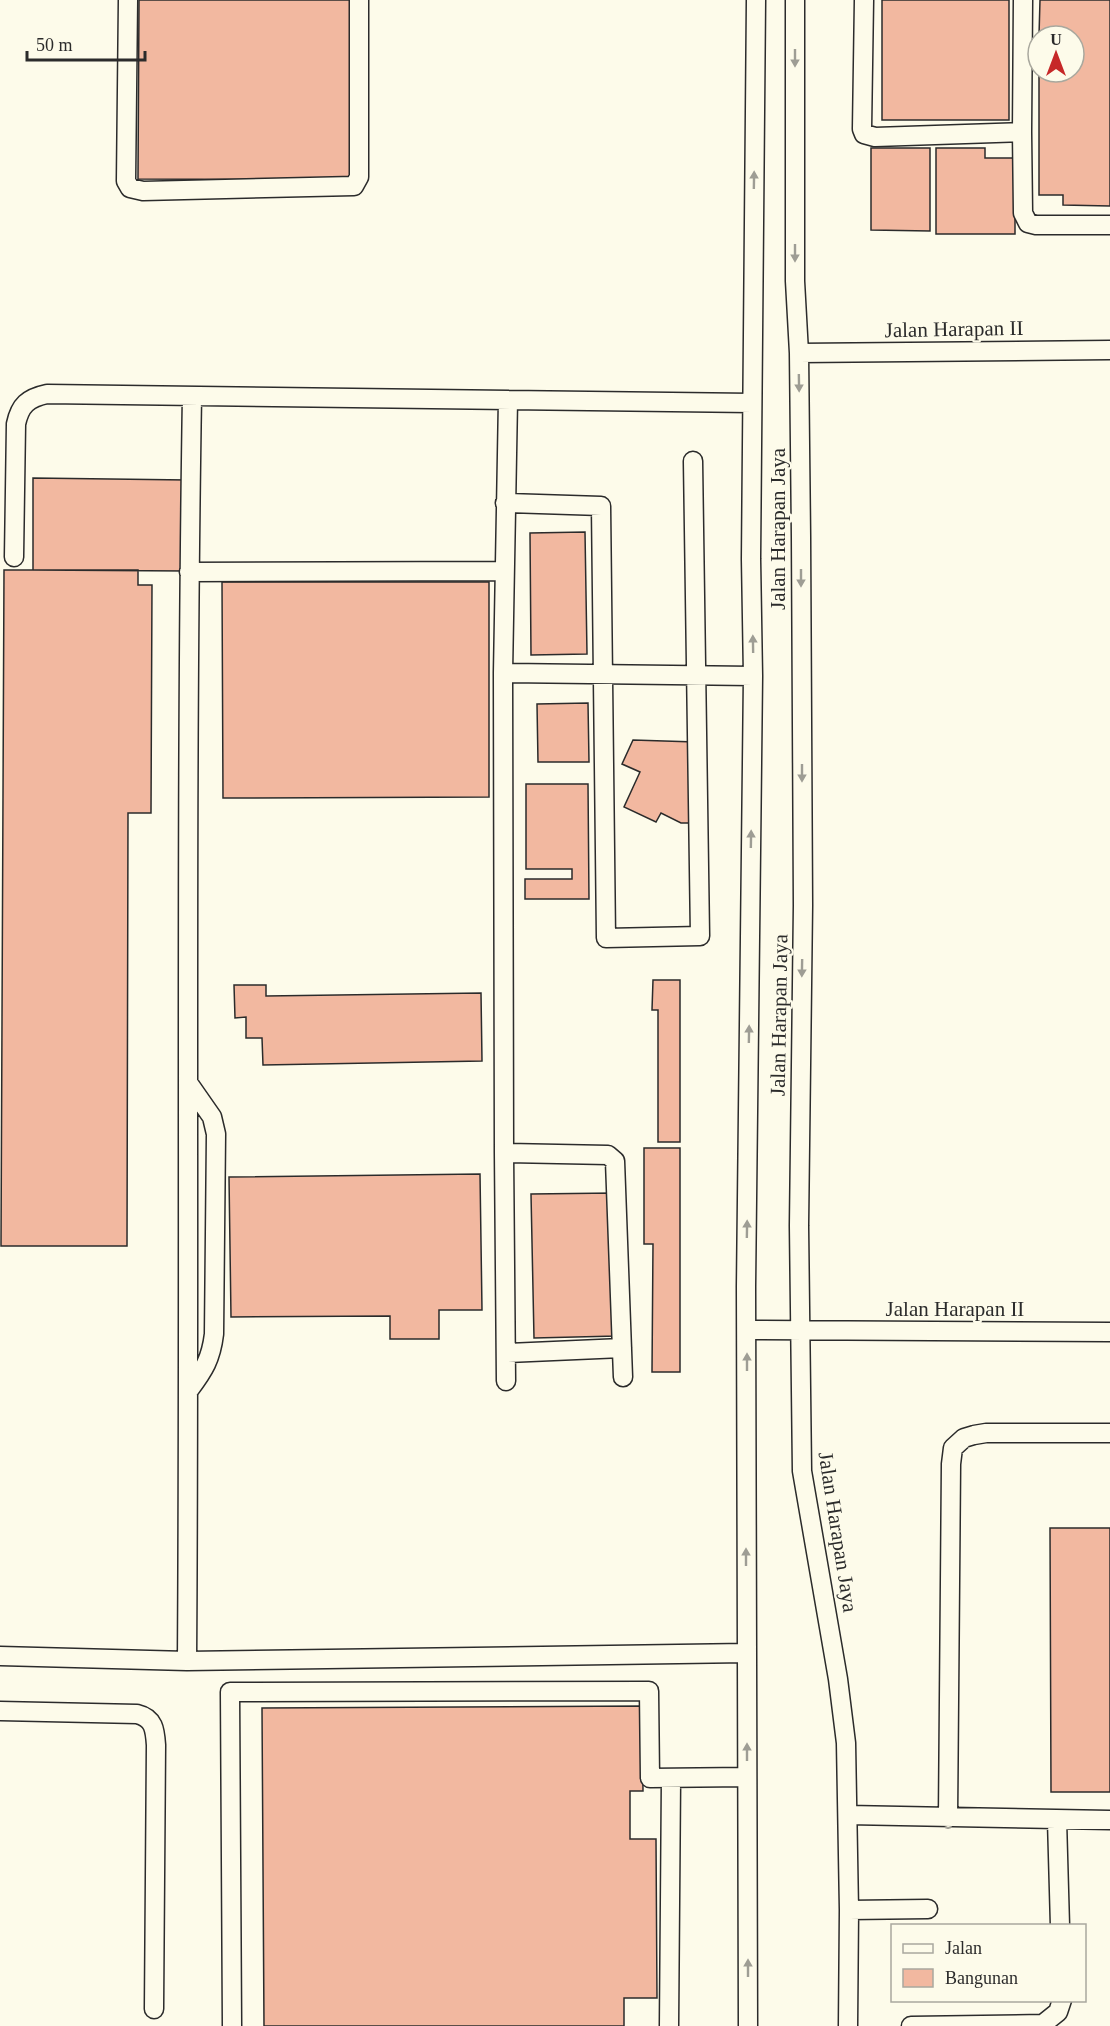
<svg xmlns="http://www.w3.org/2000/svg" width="1110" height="2026" font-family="Georgia,serif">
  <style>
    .building { fill: #f2b8a0; stroke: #2b2b2b; stroke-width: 1.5 }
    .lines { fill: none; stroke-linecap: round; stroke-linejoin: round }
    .minor-casing { stroke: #2b2b2b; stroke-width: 21 }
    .minor { stroke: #fdfbea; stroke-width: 18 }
    .oneway { fill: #9e9d94 }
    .labels { text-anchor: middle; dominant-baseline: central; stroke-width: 4.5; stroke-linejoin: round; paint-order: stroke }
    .street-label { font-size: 21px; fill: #2b2b2b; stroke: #fdfbea }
  </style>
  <rect width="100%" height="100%" fill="#fdfbea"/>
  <path class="building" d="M 139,0 L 356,0 L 356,180 L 138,179 Z
    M 882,0 L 1009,0 L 1009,120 L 882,120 Z
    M 1040,0 L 1110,0 L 1110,206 L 1063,205 L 1063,195 L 1039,195 L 1039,72 L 1074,72 L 1074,36 L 1039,36 Z
    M 871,148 L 930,148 L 930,231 L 871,230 Z
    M 936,148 L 985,148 L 985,158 L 1015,158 L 1015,234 L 936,234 Z
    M 33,478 L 187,480 L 186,571 L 33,570 Z
    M 585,532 L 587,654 L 531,655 L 530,533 Z
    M 4,570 L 138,570 L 138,585 L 152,585 L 151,813 L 128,813 L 127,1246 L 1,1246 Z
    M 222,582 L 489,582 L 489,797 L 223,798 Z
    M 588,703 L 589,762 L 538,762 L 537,704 Z
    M 633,740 L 695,742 L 693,823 L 681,823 L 661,813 L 656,822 L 624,807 L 640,772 L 622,764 Z
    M 526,784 L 588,784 L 589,899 L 525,899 L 525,879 L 572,879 L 572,869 L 526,869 Z
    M 653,980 L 680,980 L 680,1142 L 658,1142 L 658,1010 L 652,1010 Z
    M 234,985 L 266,985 L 266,996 L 481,993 L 482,1061 L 263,1065 L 262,1038 L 246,1038 L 246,1017 L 235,1018 Z
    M 644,1148 L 680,1148 L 680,1372 L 652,1372 L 653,1244 L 644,1244 Z
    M 480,1174 L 482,1310 L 439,1310 L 439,1339 L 390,1339 L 390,1316 L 231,1317 L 229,1177 Z
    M 614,1193 L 617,1336 L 534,1338 L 531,1194 Z
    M 1050,1528 L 1110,1528 L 1110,1792 L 1051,1792 Z
    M 642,1706 L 643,1791 L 630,1791 L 630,1839 L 656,1839 L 657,1998 L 624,1998 L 624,2026 L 264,2026 L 262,1708 Z"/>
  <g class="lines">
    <defs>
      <path id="minor" d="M 128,0 L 126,181 L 130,188 L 143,191 L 354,186 L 359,177 L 359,0
        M 795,0 L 795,281 L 799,353 L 801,537 L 803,905 L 799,1226 L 802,1471 L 838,1679 L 846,1743 L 849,1910 L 848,2026
        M 864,0 L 862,129 L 864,134 L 875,137 L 1022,132 L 1023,213 L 1028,223 L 1036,225 L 1110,225
        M 1022,132 L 1023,0
        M 799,353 L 1110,350
        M 505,503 L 601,506 L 606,938 L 700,936 L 693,461
        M 14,557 L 16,424 C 20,405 28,398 47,394 L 752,403
        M 189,572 L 504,571
        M 503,673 L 753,676
        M 504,1153 L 503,673 L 508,400
        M 747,1330 L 1110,1332
        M 506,1353 L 622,1348
        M 506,1381 L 504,1153 L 608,1155 L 615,1161 L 623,1377
        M 189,1390 C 204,1370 211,1359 214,1334 L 216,1134 L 212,1117 L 189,1084
        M 0,1656 L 187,1661 L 746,1653
        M 187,1661 C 190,1239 185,817 192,396
        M 0,1711 L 137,1714 C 154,1718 155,1730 156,1745 L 154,2009
        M 848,1815 L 1110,1820
        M 948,1818 L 951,1464 L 953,1448 L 964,1438 L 974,1435 L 986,1433 L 1110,1433
        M 1057,1820 L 1060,1926
        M 849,1910 L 928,1909
        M 232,2026 L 230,1692 L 649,1691 L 650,1778 L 747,1777
        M 669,2026 L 671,1779
        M 748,2026 L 746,1287 L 753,676 L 751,559 L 756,0
        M 911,2026 L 1043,2024 L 1058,2012 L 1062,2000"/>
    </defs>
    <use href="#minor" class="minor-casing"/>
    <use href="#minor" class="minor"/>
  </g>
  <defs><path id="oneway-solid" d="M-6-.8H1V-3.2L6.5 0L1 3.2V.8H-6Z" transform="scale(1.5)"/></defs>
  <g class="oneway">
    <use href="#oneway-solid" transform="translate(795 58) rotate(90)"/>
    <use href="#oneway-solid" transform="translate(754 180) rotate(-89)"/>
    <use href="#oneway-solid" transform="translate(795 253) rotate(90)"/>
    <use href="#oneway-solid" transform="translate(799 383) rotate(89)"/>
    <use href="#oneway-solid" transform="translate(801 578) rotate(90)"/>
    <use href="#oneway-solid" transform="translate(753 644) rotate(-91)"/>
    <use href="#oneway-solid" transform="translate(802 773) rotate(90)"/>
    <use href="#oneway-solid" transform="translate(751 839) rotate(-89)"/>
    <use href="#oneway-solid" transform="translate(802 968) rotate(91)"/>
    <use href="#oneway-solid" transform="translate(749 1034) rotate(-89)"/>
    <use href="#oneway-solid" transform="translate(747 1229) rotate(-89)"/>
    <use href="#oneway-solid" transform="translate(747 1362) rotate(-90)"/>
    <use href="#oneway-solid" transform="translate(746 1557) rotate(-90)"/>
    <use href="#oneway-solid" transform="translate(747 1752) rotate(-90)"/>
    <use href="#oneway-solid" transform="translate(748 1968) rotate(-90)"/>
  </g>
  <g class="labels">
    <g class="street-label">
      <text transform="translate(954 329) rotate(-1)">Jalan Harapan II</text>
      <text transform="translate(778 529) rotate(-90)">Jalan Harapan Jaya</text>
      <text transform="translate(779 1015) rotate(-89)">Jalan Harapan Jaya</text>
      <text x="955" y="1309">Jalan Harapan II</text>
      <text transform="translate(838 1532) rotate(81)">Jalan Harapan Jaya</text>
    </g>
  </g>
  <rect x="891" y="1924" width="195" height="78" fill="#fdfbea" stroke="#a9a89e" stroke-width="1.5"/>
  <rect x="903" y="1944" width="30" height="9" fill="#fdfbea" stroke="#a9a89e" stroke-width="1.5"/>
  <text x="945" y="1954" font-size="18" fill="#2b2b2b">Jalan</text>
  <rect x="903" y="1969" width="30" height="18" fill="#f2b8a0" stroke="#a9a89e" stroke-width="1.5"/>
  <text x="945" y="1984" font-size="18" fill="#2b2b2b">Bangunan</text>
  <g transform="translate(1056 54)"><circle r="28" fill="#fdfbea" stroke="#a9a89e" stroke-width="1.5"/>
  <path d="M0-4.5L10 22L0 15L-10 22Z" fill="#c62828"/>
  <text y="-9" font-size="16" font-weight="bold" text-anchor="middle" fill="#2b2b2b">U</text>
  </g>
  <path d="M27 51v9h118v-9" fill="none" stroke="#2b2b2b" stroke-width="3"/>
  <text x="36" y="51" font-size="18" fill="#2b2b2b" stroke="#fdfbea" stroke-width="4.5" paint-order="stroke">50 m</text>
</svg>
